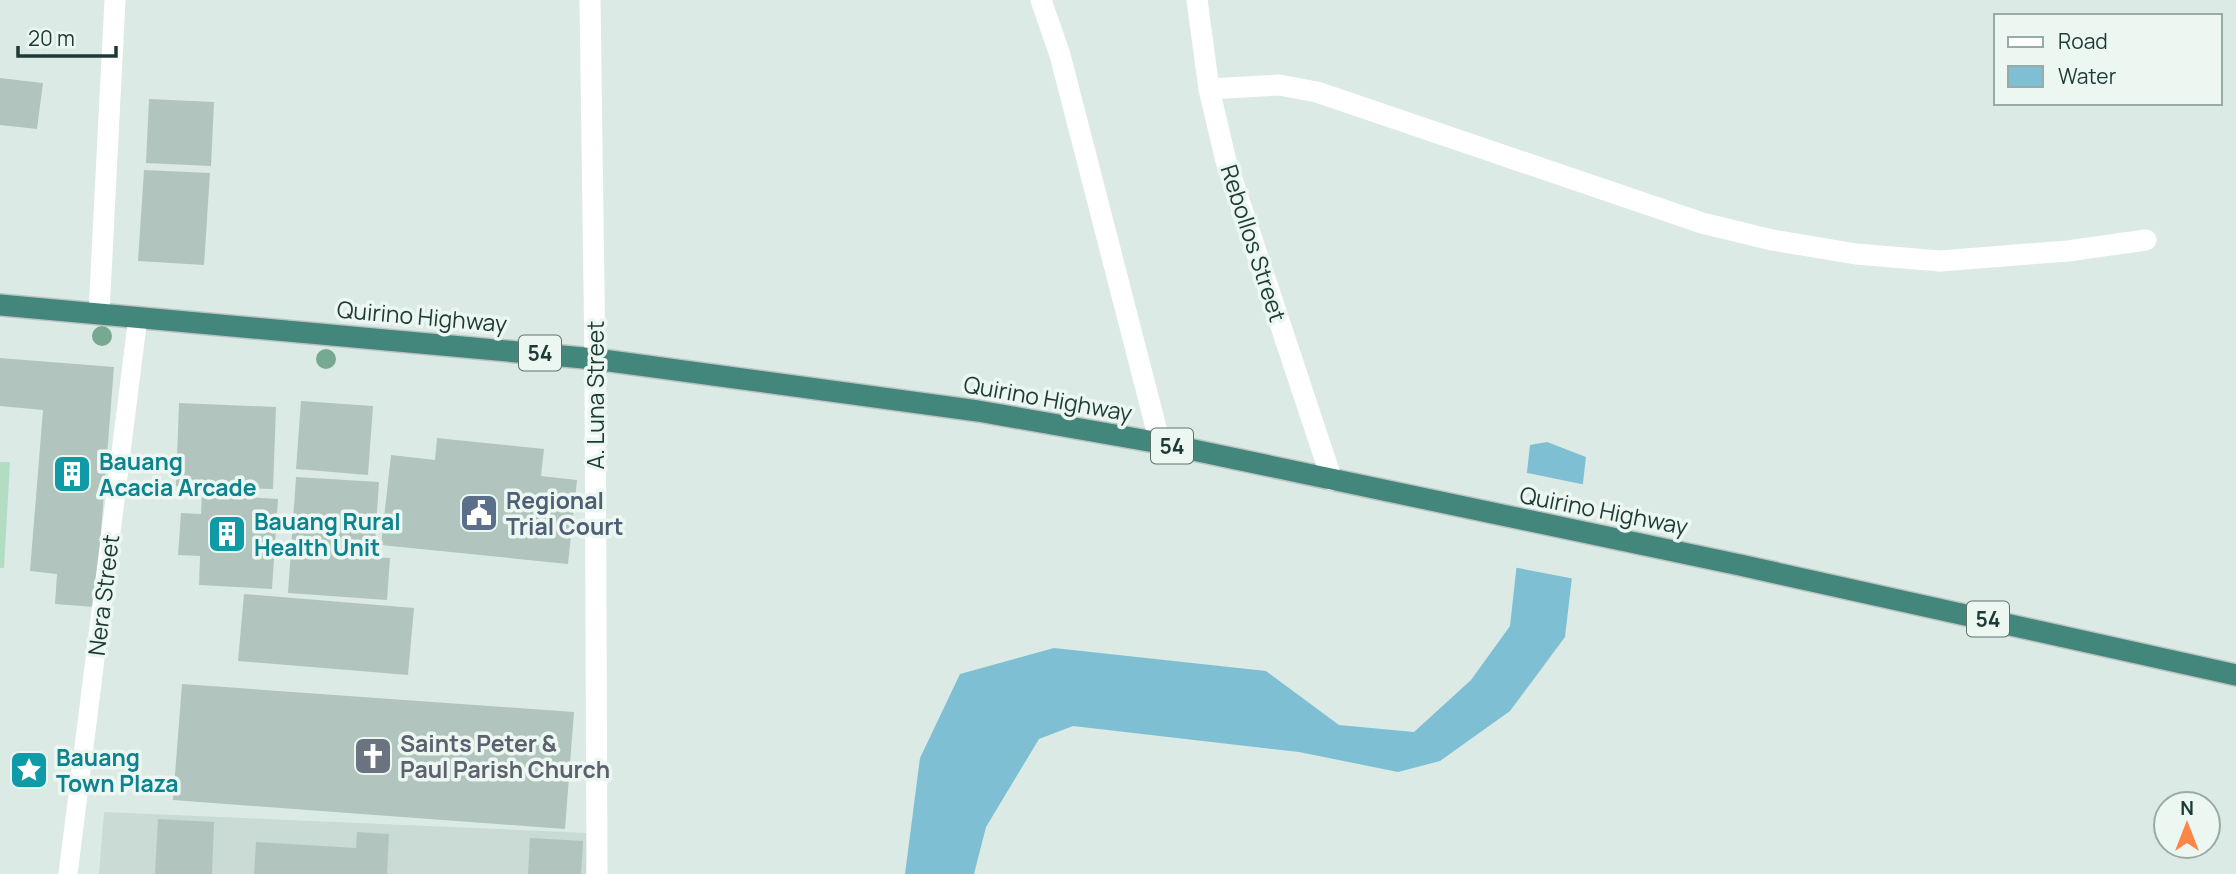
<svg xmlns="http://www.w3.org/2000/svg" width="2236" height="874" font-family="Manrope,sans-serif">
  <style>
    .built { fill: #cadad4 }
    .green { fill: #b3ddc2 }
    .water { fill: #7ebfd4 }
    .pier { fill: #dceae5 }
    .building { fill: #b1c5be }
    .lines { fill: none; stroke-linecap: round; stroke-linejoin: round }
    .trunk-casing { stroke: #bbc4c2; stroke-width: 24 }
    .service { stroke: #fff; stroke-width: 19 }
    .minor { stroke: #fff; stroke-width: 21 }
    .tertiary { stroke: #fff; stroke-width: 21 }
    .trunk { stroke: #42867c; stroke-width: 21 }
    .tree { fill: #77a990 }
    .labels { text-anchor: middle; dominant-baseline: central; stroke-width: 7; stroke-linejoin: round; paint-order: stroke }
    .shield { fill: #ecf7f2; stroke: #5b736e; stroke-width: 2 }
    .shield-label { font-size: 21px; font-weight: bold; fill: #1d3a35 }
    .street-label { font-size: 23px; fill: #1d3a35; stroke: #ecf7f2 }
    .culture-label { font-size: 23px; font-weight: bold; fill: #0d838f; stroke: #ecf7f2; text-anchor: start }
    .service-label { font-size: 23px; font-weight: bold; fill: #4e5e75; stroke: #ecf7f2; text-anchor: start }
    .worship-label { font-size: 23px; font-weight: bold; fill: #5b616d; stroke: #ecf7f2; text-anchor: start }
  </style>
  <rect width="100%" height="100%" fill="#dceae5"/>
  <path class="built" d="M 104,812 L 588,833 L 586,874 L 99,874 Z"/>
  <path class="green" d="M 0,462 L 10,462 L 4,568 L 0,568 Z"/>
  <path class="water" d="M 1547,442 L 1586,457 L 1565,637 L 1510,711 L 1440,761 L 1398,772 L 1299,752 L 1073,726 L 1039,739 L 986,827 L 974,874 L 905,874 L 920,758 L 960,674 L 1054,648 L 1266,671 L 1339,725 L 1414,732 L 1471,680 L 1510,626 L 1530,445 Z"/>
  <path class="pier" d="M 1523,472 L 1586,485 L 1575,579 L 1513,567 Z"/>
  <path class="building" d="M 0,78 L 43,83 L 37,129 L 0,125 Z
    M 149,99 L 214,102 L 211,166 L 146,163 Z
    M 144,170 L 210,173 L 204,265 L 138,261 Z
    M 0,358 L 114,367 L 95,607 L 55,604 L 57,574 L 30,571 L 43,410 L 0,406 Z
    M 301,401 L 373,406 L 368,475 L 296,469 Z
    M 179,403 L 276,407 L 273,489 L 176,486 Z
    M 437,438 L 544,449 L 541,476 L 577,480 L 568,564 L 381,545 L 391,455 L 435,460 Z
    M 296,477 L 379,482 L 374,557 L 390,558 L 387,600 L 288,593 Z
    M 202,494 L 278,499 L 272,589 L 199,585 L 200,556 L 178,555 L 181,513 L 201,514 Z
    M 244,594 L 414,608 L 408,675 L 238,661 Z
    M 182,684 L 574,712 L 565,829 L 173,800 Z
    M 158,819 L 214,822 L 212,874 L 155,874 Z
    M 357,832 L 389,834 L 387,874 L 254,874 L 256,842 L 356,848 Z
    M 530,838 L 583,841 L 581,874 L 528,874 Z"/>
  <g class="lines">
    <defs>
      <path id="trunk" d="M 0,305 L 595,359 L 978,411 L 1160,443 L 1740,565 L 2236,675"/>
    </defs>
    <use href="#trunk" class="trunk-casing"/>
    <path class="service" d="M 68,874 L 138,317"/>
    <path class="minor" d="M 590,0 L 595,359 L 597,874
      M 1041,0 L 1060,55 L 1160,443
      M 1209,89 L 1279,85 L 1317,92 L 1702,223 L 1772,240 L 1856,254 L 1940,261 L 2068,251 L 2146,240
      M 99,313 L 115,0"/>
    <path class="tertiary" d="M 1197,0 L 1209,89 L 1226,161 L 1332,480"/>
    <use href="#trunk" class="trunk"/>
  </g>
  <g class="tree">
    <circle cx="102" cy="336" r="10"/>
    <circle cx="326" cy="359" r="10"/>
  </g>
  <defs>
    <symbol id="building-square" viewBox="-11 -11 22 22"><rect x="-9" y="-9" width="18" height="18" rx="4" fill="#0f9aa8" stroke="#ecf7f2"/><path d="M-4-6H4V6H1V3H-1V6H-4ZM-2.5-4.3h1.7v1.8h-1.7ZM.8-4.3h1.7v1.8H.8ZM-2.5-1h1.7V.8h-1.7ZM.8-1h1.7V.8H.8Z" fill="#fff"/></symbol>
    <symbol id="civic-square" viewBox="-11 -11 22 22"><rect x="-9" y="-9" width="18" height="18" rx="4" fill="#5c6f8a" stroke="#ecf7f2"/><path d="M-.6-6.5H3V-4.5H.6V-3L4-1V1h2V6H-6V1h2V-1L-.6-3ZM-1.2 2.5V6h2.4V2.5Z" fill="#fff"/></symbol>
    <symbol id="church-square" viewBox="-11 -11 22 22"><rect x="-9" y="-9" width="18" height="18" rx="4" fill="#6b7280" stroke="#ecf7f2"/><path d="M-1.2-6h2.4v3.5h3.3v2.4h-3.3V6h-2.4V-.1h-3.3v-2.4h3.3Z" fill="#fff"/></symbol>
    <symbol id="sight-square" viewBox="-11 -11 22 22"><rect x="-9" y="-9" width="18" height="18" rx="4" fill="#0f9aa8" stroke="#ecf7f2"/><path d="M0-6L1.8-2.2L6-1.7L2.9 1.2L3.7 5.4L0 3.3L-3.7 5.4L-2.9 1.2L-6-1.7L-1.8-2.2Z" fill="#fff"/></symbol>
  </defs>
  <g fill-rule="evenodd">
    <use href="#building-square" x="50" y="452" width="44" height="44"/>
    <use href="#civic-square" x="457" y="491" width="44" height="44"/>
    <use href="#building-square" x="205" y="512" width="44" height="44"/>
    <use href="#church-square" x="351" y="734" width="44" height="44"/>
    <use href="#sight-square" x="7" y="748" width="44" height="44"/>
  </g>
  <g class="labels">
    <g class="shield">
      <rect x="519" y="335.5" width="42" height="35" rx="5"/>
      <rect x="1151" y="428.5" width="42" height="35" rx="5"/>
      <rect x="1967" y="601.5" width="42" height="35" rx="5"/>
    </g>
    <g class="shield-label">
      <text x="540" y="353">54</text>
      <text x="1172" y="446">54</text>
      <text x="1988" y="619">54</text>
    </g>
    <g class="street-label">
      <text transform="translate(1254 243) rotate(72)">Rebollos Street</text>
      <text transform="translate(422 316) rotate(5)">Quirino Highway</text>
      <text transform="translate(595 395) rotate(-90)">A. Luna Street</text>
      <text transform="translate(1048 398) rotate(10)">Quirino Highway</text>
      <text transform="translate(1604 510) rotate(11)">Quirino Highway</text>
      <text transform="translate(103 595) rotate(-83)">Nera Street</text>
    </g>
    <g class="culture-label">
      <text x="99" y="461">Bauang<tspan x="99" dy="26">Acacia Arcade</tspan></text>
      <text x="254" y="521">Bauang Rural<tspan x="254" dy="26">Health Unit</tspan></text>
      <text x="56" y="757">Bauang<tspan x="56" dy="26">Town Plaza</tspan></text>
    </g>
    <g class="service-label">
      <text x="506" y="500">Regional<tspan x="506" dy="26">Trial Court</tspan></text>
    </g>
    <g class="worship-label">
      <text x="400" y="743">Saints Peter &amp;<tspan x="400" dy="26">Paul Parish Church</tspan></text>
    </g>
  </g>
  <rect x="1994" y="14" width="228" height="91" fill="#ecf7f2" stroke="#99aba6" stroke-width="2"/>
  <rect x="2008" y="37" width="35" height="10" fill="#ffffff" stroke="#99aba6" stroke-width="2"/>
  <text x="2058" y="49" font-size="21" fill="#1d3a35">Road</text>
  <rect x="2008" y="66" width="35" height="21" fill="#7ebfd4" stroke="#99aba6" stroke-width="2"/>
  <text x="2058" y="84" font-size="21" fill="#1d3a35">Water</text>
  <g transform="translate(2187 825)"><circle r="33" fill="#ecf7f2" stroke="#99aba6" stroke-width="2"/>
  <path d="M0-5L12 26L0 18L-12 26Z" fill="#fd8547"/>
  <text y="-10" font-size="19" font-weight="bold" text-anchor="middle" fill="#1d3a35">N</text>
  </g>
  <path d="M18 46v10h98v-10" fill="none" stroke="#1d3a35" stroke-width="3.5"/>
  <text x="28" y="46" font-size="21" fill="#1d3a35" stroke="#ecf7f2" stroke-width="5" paint-order="stroke">20 m</text>
</svg>
